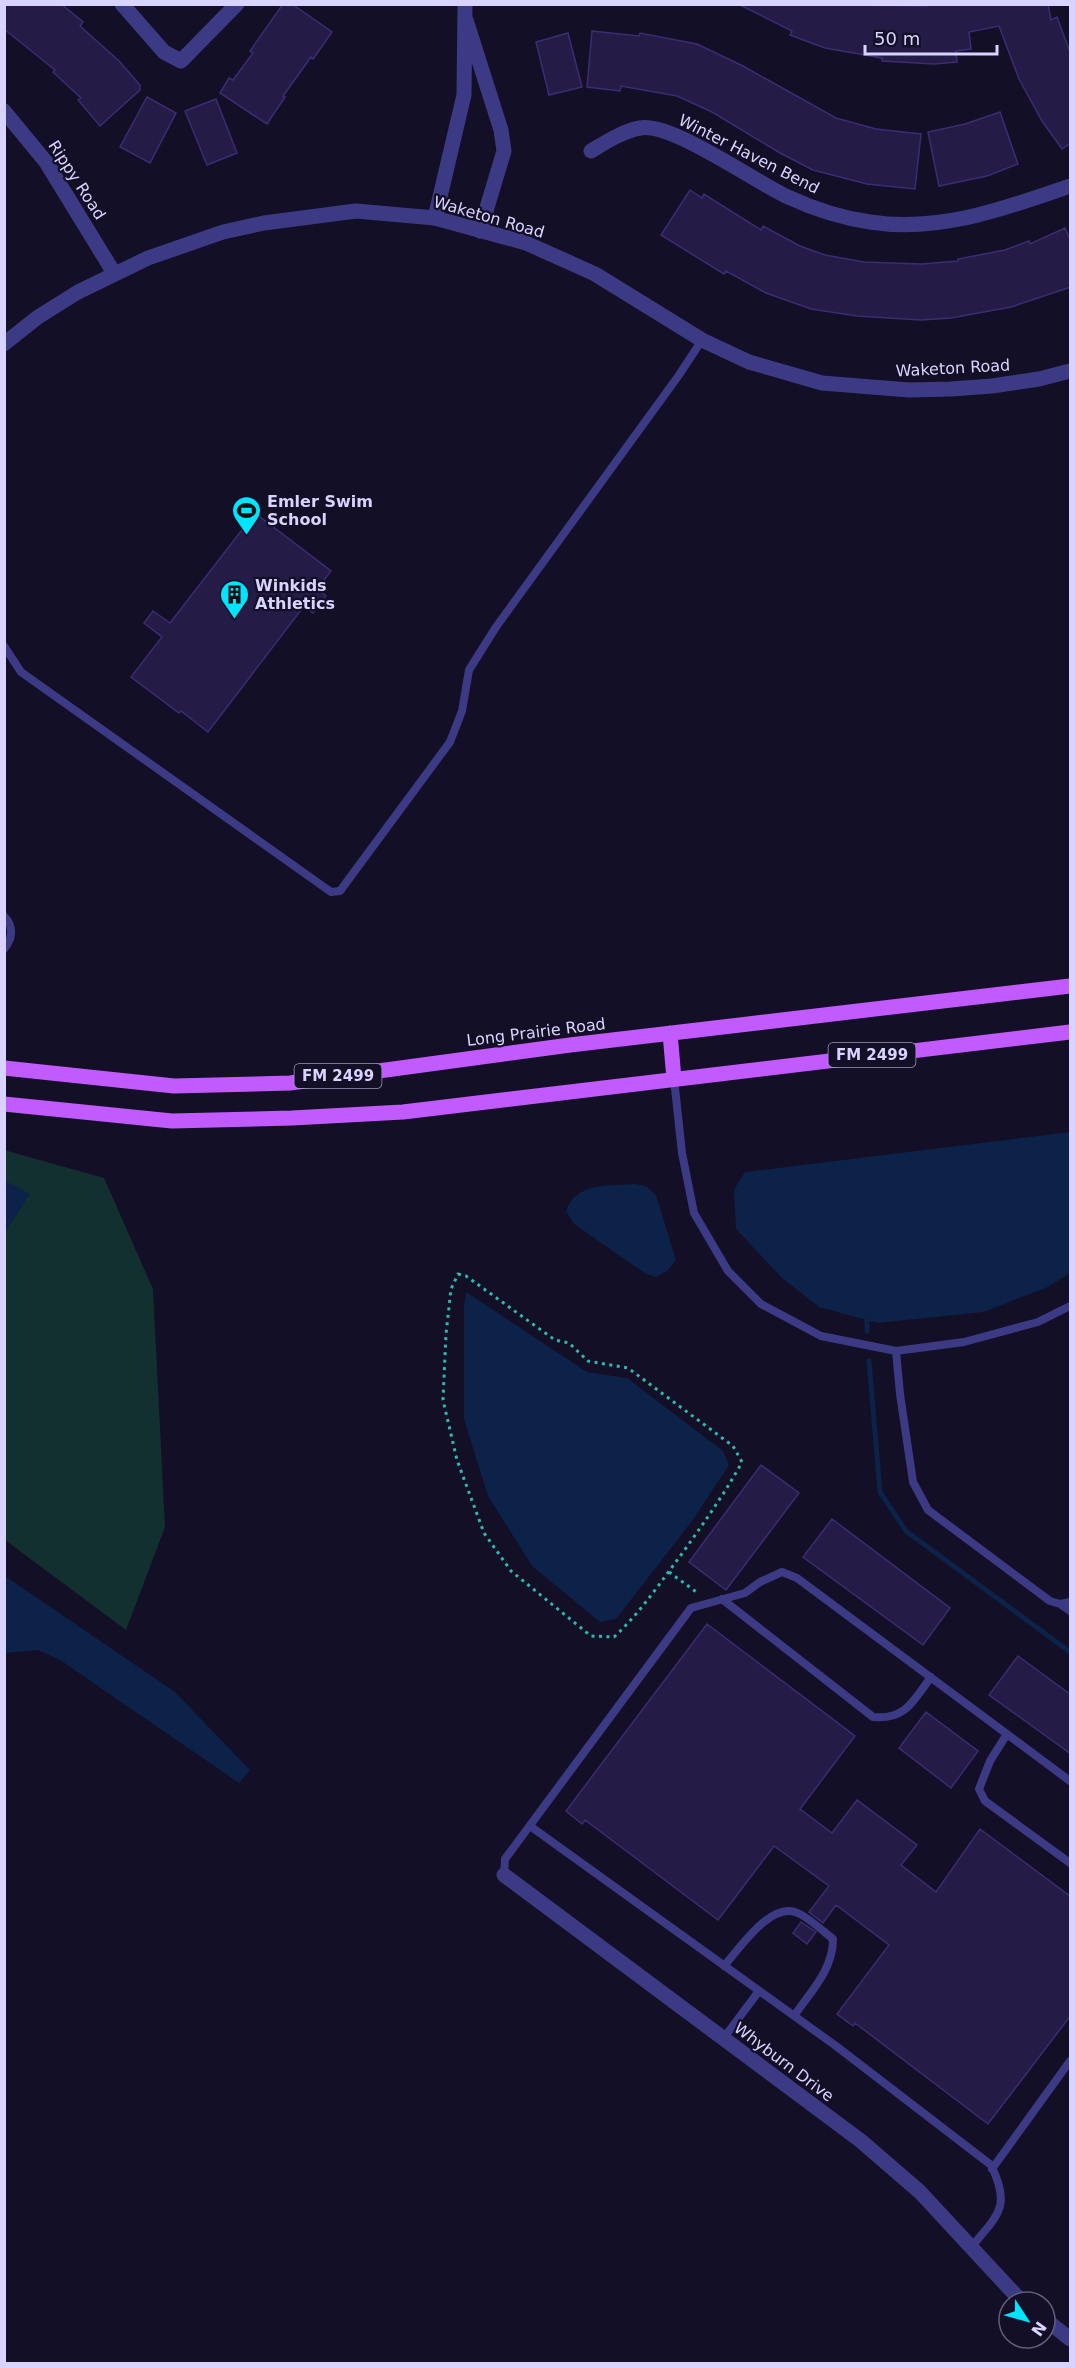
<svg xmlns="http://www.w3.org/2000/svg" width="1075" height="2368" font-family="'DejaVu Sans',sans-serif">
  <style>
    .green { fill: #12302f }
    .water { fill: #0c2248 }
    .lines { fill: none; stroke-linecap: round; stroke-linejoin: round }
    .stream { stroke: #0c2248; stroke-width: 5 }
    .building { fill: #241b47; stroke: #3b2d73; stroke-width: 1.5 }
    .path { stroke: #2fb8b0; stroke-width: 3; stroke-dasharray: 3 4.5; stroke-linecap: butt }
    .service { stroke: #3d3a85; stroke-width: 8 }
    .minor { stroke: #3d3a85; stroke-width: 15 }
    .tertiary { stroke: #3d3a85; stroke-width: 15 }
    .primary { stroke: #c25bff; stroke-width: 15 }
    .labels { text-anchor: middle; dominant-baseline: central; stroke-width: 4.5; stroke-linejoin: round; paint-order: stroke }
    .shield { fill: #130f26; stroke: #9e99be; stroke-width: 1.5 }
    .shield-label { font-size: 15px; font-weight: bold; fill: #d9d4ff }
    .street-label { font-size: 16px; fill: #d9d4ff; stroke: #130f26 }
    .poi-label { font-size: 16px; font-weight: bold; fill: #d9d4ff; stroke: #130f26; text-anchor: start }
  </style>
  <rect width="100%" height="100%" fill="#130f26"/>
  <path class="green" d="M 4,1150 L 104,1178 L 153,1289 L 165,1527 L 126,1630 L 5,1540 Z"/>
  <path class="water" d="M 1070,1132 L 1070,1273 L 1048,1287 L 983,1312 L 878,1323 L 819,1307 L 781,1277 L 736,1229 L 734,1190 L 745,1172 Z
    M 5,1181 L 30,1194 L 5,1233 Z
    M 635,1184 L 646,1186 L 656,1195 L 676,1260 L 667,1271 L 656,1277 L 646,1274 L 574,1224 L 566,1211 C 576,1182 609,1186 635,1184 Z
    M 466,1292 L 587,1372 L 627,1378 L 723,1451 L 729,1465 L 692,1521 L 616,1619 L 600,1622 L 532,1566 L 488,1496 L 464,1419 L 464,1306 Z
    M 5,1576 L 175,1692 L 250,1770 L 239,1783 L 60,1660 L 38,1650 L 5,1653 Z"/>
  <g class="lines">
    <path class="stream" d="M 867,1320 L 867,1331
      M 869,1361 L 880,1492 L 906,1531 L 1070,1652"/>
  </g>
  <path class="building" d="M 4,4 L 61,4 L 83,22 L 80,26 L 119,61 L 140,85 L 140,90 L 100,126 L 78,100 L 81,98 L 53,72 L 55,70 L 4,29 Z
    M 283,4 L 292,4 L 332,32 L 313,59 L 311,57 L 283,96 L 285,97 L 267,124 L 220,93 L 229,78 L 233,80 L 253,53 L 250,51 Z
    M 738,4 L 927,6 L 927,4 L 1048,4 L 1051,20 L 1057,17 L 1071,55 L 1071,143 L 1062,149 L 1042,121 L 1019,79 L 999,26 L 969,32 L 971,49 L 956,51 L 957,62 L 934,64 L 882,61 L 882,58 L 825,48 L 790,35 L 792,31 Z
    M 592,31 L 639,36 L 640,33 L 697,44 L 743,66 L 836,118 L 876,129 L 921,134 L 915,189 L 867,184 L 813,170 L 780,153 L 712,112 L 677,96 L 621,86 L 620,91 L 587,87 Z
    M 568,33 L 582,87 L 549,95 L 536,42 Z
    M 147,97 L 176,113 L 150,163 L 120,147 Z
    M 216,99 L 237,153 L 207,165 L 185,111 Z
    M 1000,112 L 1018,164 L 987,176 L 939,186 L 928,132 L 965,124 Z
    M 690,190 L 702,198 L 704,194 L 761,230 L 763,226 L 800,246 L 825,255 L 864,262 L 922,264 L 958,261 L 958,259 L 1005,250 L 1029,241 L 1030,244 L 1065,228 L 1071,242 L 1071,287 L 1011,307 L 951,318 L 921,320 L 857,316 L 811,309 L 766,293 L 726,271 L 724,274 L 661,235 Z
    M 255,513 L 331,571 L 317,589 L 326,596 L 313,613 L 304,606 L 208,732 L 181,711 L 179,713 L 131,677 L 162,637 L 144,623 L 153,611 L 170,623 Z
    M 761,1465 L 799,1493 L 726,1590 L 689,1562 Z
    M 832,1519 L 950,1608 L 923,1645 L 803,1557 Z
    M 707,1624 L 855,1736 L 800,1809 L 832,1833 L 857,1800 L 917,1845 L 901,1865 L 936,1892 L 980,1829 L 1071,1897 L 1071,2015 L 988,2124 L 855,2023 L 853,2026 L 837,2014 L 889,1945 L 836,1905 L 823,1923 L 809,1912 L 829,1886 L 774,1846 L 718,1920 L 585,1820 L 582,1824 L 566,1811 Z
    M 1018,1656 L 1071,1695 L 1071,1754 L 989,1695 Z
    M 926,1712 L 978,1751 L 951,1788 L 899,1748 Z
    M 801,1922 L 816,1932 L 807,1944 L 793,1933 Z"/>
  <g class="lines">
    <path class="path" d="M 458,1274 L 466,1276 L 555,1340 L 569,1343 L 588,1361 L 628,1368 L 733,1446 L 742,1462 C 724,1495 703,1524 681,1555 C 660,1583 640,1613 614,1637 L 591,1636 L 511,1571 L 484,1533 L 457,1460 L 443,1400 L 446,1334 L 451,1289 Z
      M 669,1572 L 699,1594"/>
    <path class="service" d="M 4,646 L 21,672 L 331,892 L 340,891 L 450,742 L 462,711 L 469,670 L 496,627 L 679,375 L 702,340
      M 4,916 C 14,926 13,939 4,949
      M 674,1079 L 682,1153 L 694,1213 L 728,1271 L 761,1304 L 821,1336 L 896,1351 L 964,1342 L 1038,1322 L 1070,1306
      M 896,1351 L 900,1394 L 913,1482 L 928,1510 L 1050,1601 L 1060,1604 L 1070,1602
      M 722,1599 L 873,1717 C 906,1720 913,1701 931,1677
      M 1060,1604 L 1070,1611
      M 1007,1734 L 990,1761 L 979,1789 L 985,1801 L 1070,1863
      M 530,1826 L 836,2046 L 991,2165 C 1011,2206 999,2214 972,2246
      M 504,1875 L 505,1859 L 691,1608 L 745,1593 L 760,1582 L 782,1572 L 797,1578 L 1070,1781
      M 724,1966 C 740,1948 769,1904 795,1912 C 806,1915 824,1932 833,1939 C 833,1970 811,1991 794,2016
      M 723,2039 L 759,1991
      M 992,2169 L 1070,2061"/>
    <path class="minor" d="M 122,4 L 164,52 L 181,61 L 237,4
      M 466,20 L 501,130 L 504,151 L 480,231
      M 4,111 L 46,162 L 114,273
      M 591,151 C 606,142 623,131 640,128 C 672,122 755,182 788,197 C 814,209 842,218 870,222 C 940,233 1006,208 1070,186
      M 435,218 L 464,95 L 465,4
      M 504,1875 L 861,2141 L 920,2192 L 1022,2302
      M 1045,2319 L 1070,2339"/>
    <path class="tertiary" d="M 4,344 L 38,317 L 78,292 L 148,258 L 223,232 L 264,223 L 356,211 L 435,218 L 526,243 L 595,274 L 702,340 L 749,362 L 822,383 L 909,390 L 951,389 L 992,386 L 1039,379 L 1070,371"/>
    <path class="primary" d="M 670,1033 L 674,1079
      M 4,1068 L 174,1086 L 290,1083 L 570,1045 L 1070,986
      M 4,1104 L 172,1121 L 292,1118 L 403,1112 L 1070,1032"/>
  </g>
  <defs>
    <symbol id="stadium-pin" viewBox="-11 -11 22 30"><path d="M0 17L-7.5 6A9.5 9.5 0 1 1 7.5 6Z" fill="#00e5ff" stroke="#130f26"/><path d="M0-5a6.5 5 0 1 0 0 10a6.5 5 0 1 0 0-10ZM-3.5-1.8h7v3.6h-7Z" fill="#111"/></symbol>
    <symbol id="building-pin" viewBox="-11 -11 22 30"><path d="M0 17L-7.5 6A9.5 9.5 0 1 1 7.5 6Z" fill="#00e5ff" stroke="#130f26"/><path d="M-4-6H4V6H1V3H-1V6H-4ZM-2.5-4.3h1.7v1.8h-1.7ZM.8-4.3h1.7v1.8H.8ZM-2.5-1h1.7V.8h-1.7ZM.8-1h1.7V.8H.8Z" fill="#111"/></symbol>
  </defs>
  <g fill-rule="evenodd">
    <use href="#stadium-pin" x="230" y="494" width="33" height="45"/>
    <use href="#building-pin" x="218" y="578" width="33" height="45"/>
  </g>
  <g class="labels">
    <g class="shield">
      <rect x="828.5" y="1043" width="87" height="24" rx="4.5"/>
      <rect x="294.5" y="1064" width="87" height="24" rx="4.5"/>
    </g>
    <g class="shield-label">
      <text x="872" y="1055">FM 2499</text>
      <text x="338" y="1076">FM 2499</text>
    </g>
    <g class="street-label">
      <text transform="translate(749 154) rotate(27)">Winter Haven Bend</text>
      <text transform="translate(77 180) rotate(57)">Rippy Road</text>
      <text transform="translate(489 217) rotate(16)">Waketon Road</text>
      <text transform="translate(953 368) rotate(-3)">Waketon Road</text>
      <text transform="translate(536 1032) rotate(-7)">Long Prairie Road</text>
      <text transform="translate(784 2062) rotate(37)">Whyburn Drive</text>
    </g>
    <g class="poi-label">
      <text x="267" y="501">Emler Swim<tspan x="267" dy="18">School</tspan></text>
      <text x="255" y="585">Winkids<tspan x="255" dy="18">Athletics</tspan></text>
    </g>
  </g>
  <rect width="1075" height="2368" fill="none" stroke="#d9d4ff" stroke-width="12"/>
  <g transform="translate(1027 2320) rotate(126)"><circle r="28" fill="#130f26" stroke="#625e7d" stroke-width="1.5"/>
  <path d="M0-4.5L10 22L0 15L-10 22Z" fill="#00e5ff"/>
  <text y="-9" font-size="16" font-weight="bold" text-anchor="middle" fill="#d9d4ff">N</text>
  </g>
  <path d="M865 45v9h132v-9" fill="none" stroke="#d9d4ff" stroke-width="3"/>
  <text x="874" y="45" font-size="18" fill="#d9d4ff" stroke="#130f26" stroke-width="4.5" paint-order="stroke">50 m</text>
</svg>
